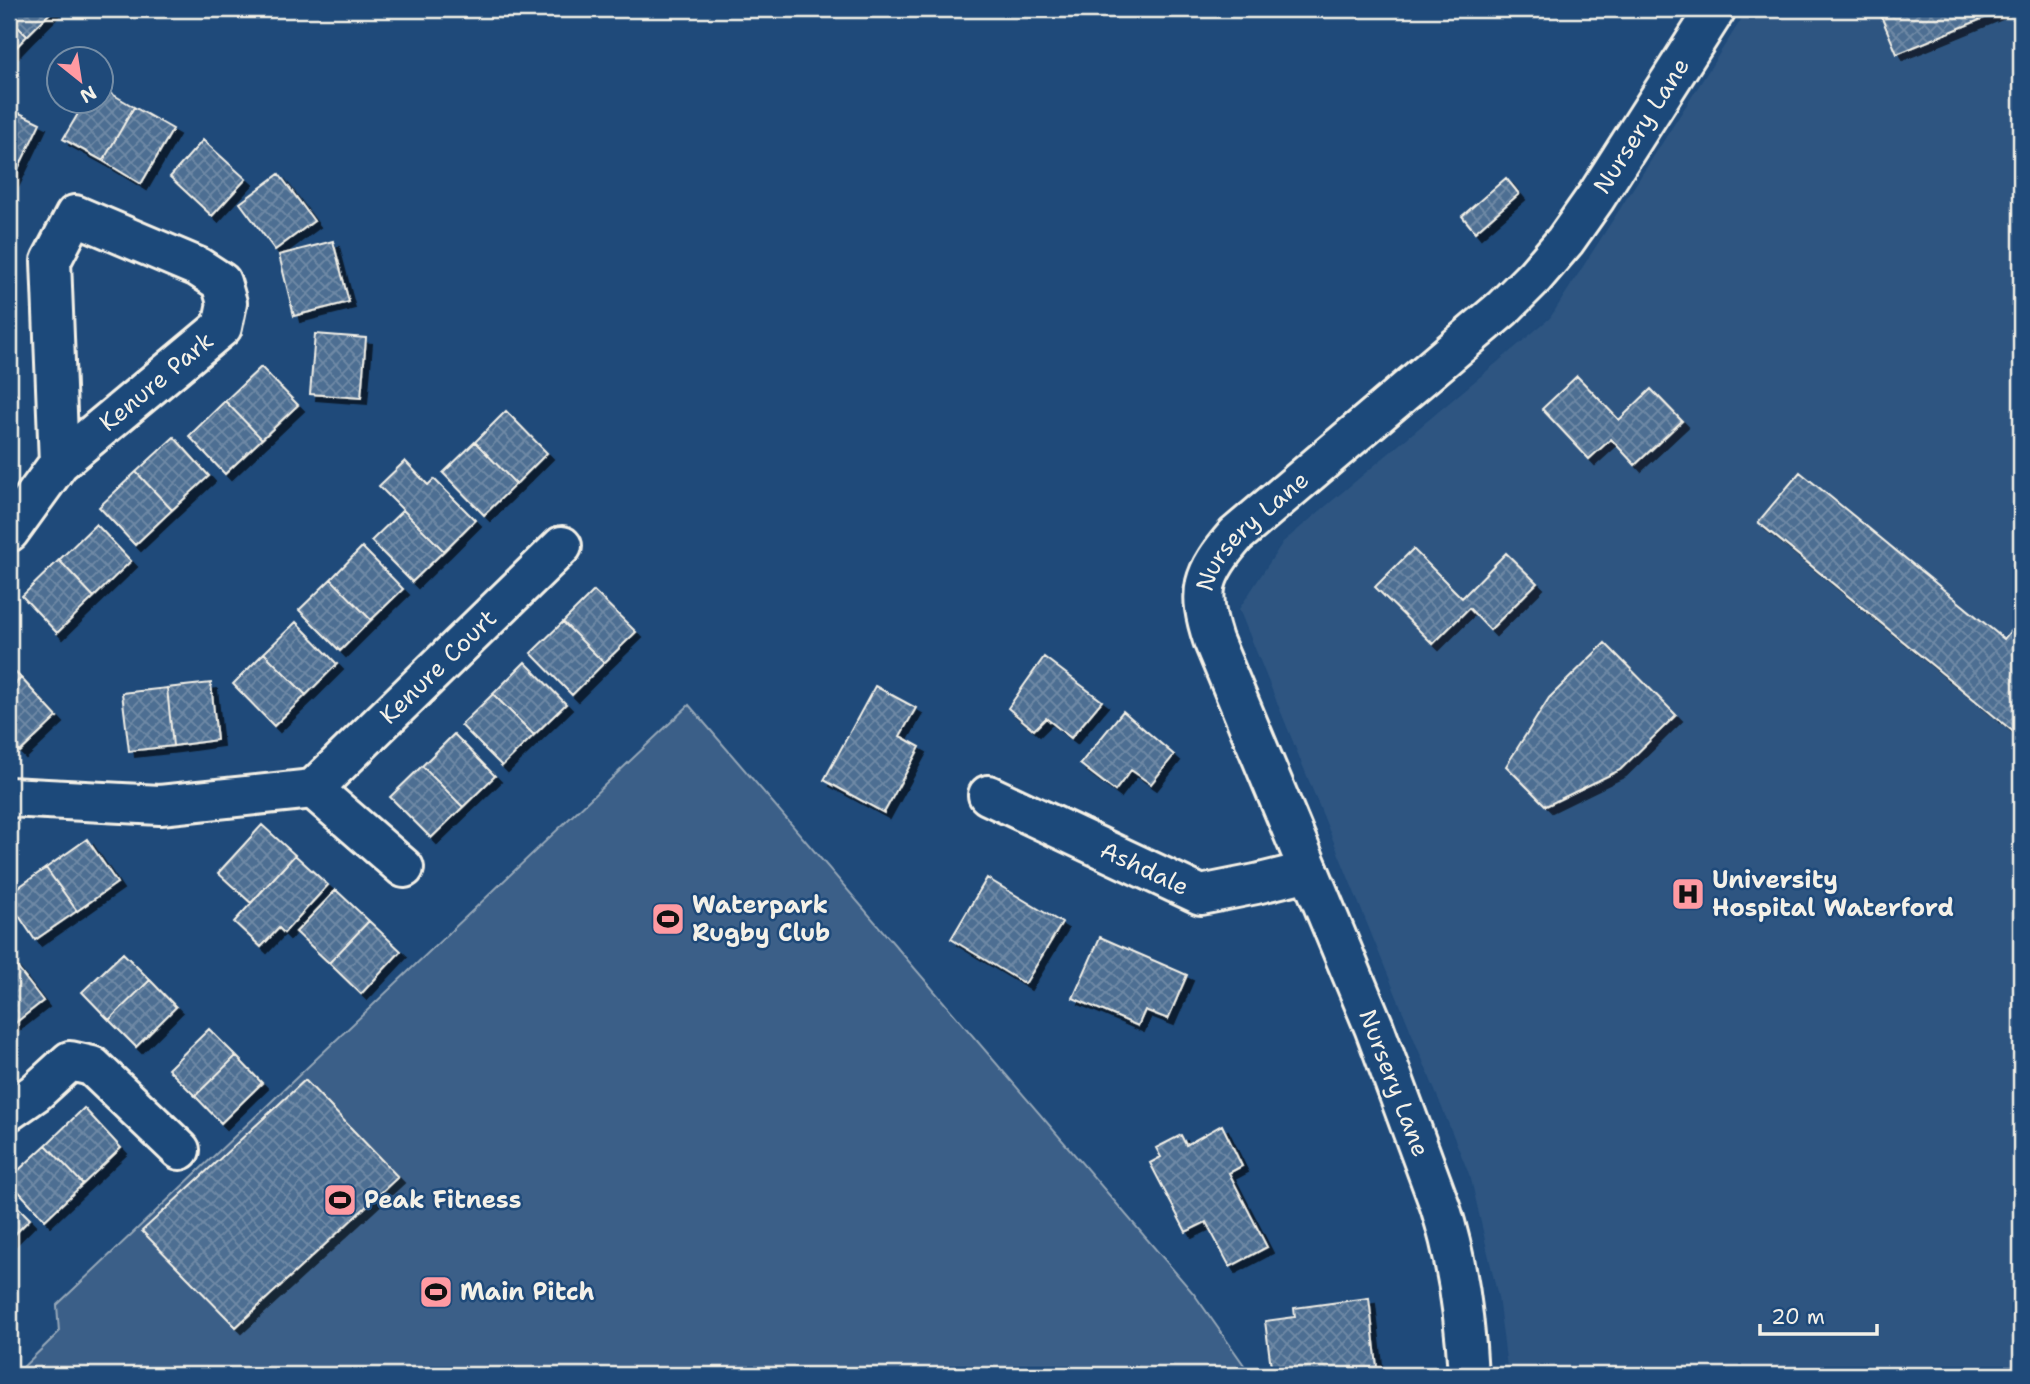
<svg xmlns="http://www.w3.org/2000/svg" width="2030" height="1384" font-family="'Shantell Sans',sans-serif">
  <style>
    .built { fill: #2d5581 }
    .grass { fill: #3a5f88; stroke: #97a8b8; stroke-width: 2 }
    .building { fill: url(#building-cross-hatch); stroke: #f4f1e8; stroke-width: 2; filter: url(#shadow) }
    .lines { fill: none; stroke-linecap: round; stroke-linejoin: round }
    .minor-casing { stroke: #f4f1e8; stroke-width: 44 }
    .tertiary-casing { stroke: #f4f1e8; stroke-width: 44 }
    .path { stroke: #f4f1e8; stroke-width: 4.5; stroke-dasharray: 5 5; stroke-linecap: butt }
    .minor { stroke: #1f4a7a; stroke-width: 38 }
    .tertiary { stroke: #1f4a7a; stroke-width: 38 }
    .labels { text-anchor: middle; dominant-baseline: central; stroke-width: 5; stroke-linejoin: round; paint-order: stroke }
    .street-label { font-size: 24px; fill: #f4f1e8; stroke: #1f4a7a }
    .poi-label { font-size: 24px; font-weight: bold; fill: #f4f1e8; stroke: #1f4a7a; text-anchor: start }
  </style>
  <defs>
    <pattern id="building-cross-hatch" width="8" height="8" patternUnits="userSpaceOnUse" patternTransform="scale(1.75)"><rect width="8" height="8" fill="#4d6e92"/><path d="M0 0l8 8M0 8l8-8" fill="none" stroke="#708aa6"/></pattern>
    <filter id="shadow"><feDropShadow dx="6" dy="6" stdDeviation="0" flood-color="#0009"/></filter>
  </defs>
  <rect width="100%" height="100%" fill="#1f4a7a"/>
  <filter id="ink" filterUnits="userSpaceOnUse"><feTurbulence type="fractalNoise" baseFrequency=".0143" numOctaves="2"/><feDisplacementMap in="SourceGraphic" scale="14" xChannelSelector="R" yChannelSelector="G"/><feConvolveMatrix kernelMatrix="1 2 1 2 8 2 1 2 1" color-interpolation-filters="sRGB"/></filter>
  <g filter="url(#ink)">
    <path class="built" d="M 1748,9 L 2021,9 L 2021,1375 L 1508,1375 L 1498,1297 L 1471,1179 L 1239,609 L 1283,542 L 1550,318 Z"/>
    <path class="grass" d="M 689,705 L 1194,1294 L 1251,1375 L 15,1375 L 59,1332 L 57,1305 Z"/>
    <path class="building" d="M 9,9 L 54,9 L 27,36 L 9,18 Z
      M 1878,9 L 2006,9 L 1897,54 Z
      M 2013,9 L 2021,9 L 2021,30 Z
      M 9,18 L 27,36 L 9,55 Z
      M 102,88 L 134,107 L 103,161 L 63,139 L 85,102 L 102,102 Z
      M 134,107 L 173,129 L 141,184 L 103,161 Z
      M 9,108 L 40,123 L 18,169 L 9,165 Z
      M 203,140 L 246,179 L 212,216 L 170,177 Z
      M 9,165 L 18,169 L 9,188 Z
      M 279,174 L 314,221 L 275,250 L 240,203 Z
      M 1506,178 L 1519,194 L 1475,232 L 1462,216 Z
      M 333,241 L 349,302 L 294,316 L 279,255 Z
      M 315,334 L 366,338 L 361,398 L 310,394 Z
      M 261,367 L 298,405 L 262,439 L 225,401 Z
      M 1577,376 L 1619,420 L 1651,389 L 1682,421 L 1635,465 L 1611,439 L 1589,459 L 1542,409 Z
      M 225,401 L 262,439 L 225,474 L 189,436 Z
      M 506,411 L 547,453 L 516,484 L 475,442 Z
      M 174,437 L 209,476 L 172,510 L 136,472 Z
      M 475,442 L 516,484 L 484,515 L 443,473 Z
      M 405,461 L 428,485 L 434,479 L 475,520 L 444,551 L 379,486 Z
      M 136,472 L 172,510 L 135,545 L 99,507 Z
      M 1800,472 L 2004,639 L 2021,618 L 2021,738 L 1758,522 Z
      M 403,510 L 444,551 L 412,582 L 371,541 Z
      M 96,524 L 131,561 L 94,597 L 59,560 Z
      M 362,547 L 403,589 L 371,620 L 331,579 Z
      M 1413,549 L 1462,598 L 1506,553 L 1537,583 L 1490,630 L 1469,608 L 1433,644 L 1375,587 Z
      M 59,560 L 94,597 L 57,633 L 22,596 Z
      M 331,579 L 371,620 L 340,651 L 299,610 Z
      M 594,591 L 636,632 L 604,663 L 563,622 Z
      M 296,622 L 337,664 L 306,695 L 264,653 Z
      M 563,622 L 604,663 L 572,695 L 531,653 Z
      M 1605,643 L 1676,715 L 1620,770 L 1546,806 L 1506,766 L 1549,698 Z
      M 264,653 L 306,695 L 274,726 L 233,684 Z
      M 1044,657 L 1102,701 L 1071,738 L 1046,718 L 1034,730 L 1008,708 Z
      M 525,662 L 566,704 L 534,735 L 493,694 Z
      M 9,666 L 21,678 L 9,690 Z
      M 21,678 L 57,717 L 20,752 L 9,741 L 9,690 Z
      M 211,683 L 217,740 L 173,746 L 167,688 Z
      M 875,686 L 916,708 L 900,736 L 920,747 L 884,813 L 824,780 Z
      M 167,688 L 173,746 L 129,751 L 122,693 Z
      M 493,694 L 534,735 L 502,766 L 461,725 Z
      M 1123,711 L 1174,755 L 1151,784 L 1131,770 L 1115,791 L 1080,764 Z
      M 454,734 L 495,776 L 463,807 L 422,766 Z
      M 422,766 L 463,807 L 431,838 L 390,797 Z
      M 262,825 L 295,855 L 251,903 L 218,873 Z
      M 87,839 L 117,883 L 77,911 L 46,868 Z
      M 295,855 L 328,885 L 284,933 L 279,928 L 261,947 L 234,922 Z
      M 46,868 L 77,911 L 35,940 L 9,901 L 9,894 Z
      M 987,878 L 1062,923 L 1025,984 L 951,939 Z
      M 336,890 L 369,921 L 329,963 L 296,932 Z
      M 369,921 L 401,951 L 361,994 L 329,963 Z
      M 1100,937 L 1187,975 L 1168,1019 L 1145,1010 L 1138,1026 L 1073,998 Z
      M 123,953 L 150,980 L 109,1020 L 82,992 Z
      M 9,957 L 43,1001 L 9,1028 Z
      M 150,980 L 176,1007 L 136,1047 L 109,1020 Z
      M 209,1029 L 236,1056 L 195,1096 L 168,1069 Z
      M 236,1056 L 262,1083 L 221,1123 L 195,1096 Z
      M 305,1080 L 398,1177 L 236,1327 L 142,1231 Z
      M 84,1108 L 121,1148 L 83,1184 L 46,1145 Z
      M 1222,1125 L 1242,1166 L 1229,1173 L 1267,1247 L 1230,1267 L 1206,1222 L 1186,1232 L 1150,1163 L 1161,1157 L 1156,1148 L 1181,1135 L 1186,1145 Z
      M 46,1145 L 83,1184 L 45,1220 L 9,1181 L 9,1179 Z
      M 9,1198 L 30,1219 L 9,1240 Z
      M 1369,1298 L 1377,1367 L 1355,1370 L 1355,1375 L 1280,1375 L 1279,1366 L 1271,1367 L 1265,1321 L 1295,1317 L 1294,1308 Z"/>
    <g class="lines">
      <defs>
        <g id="minor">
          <path id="s1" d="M 9,532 L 59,463 L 222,327 L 227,303 L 221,282 L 198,267 L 75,215 L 51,261 L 59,463"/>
          <path d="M 313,789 L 404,868"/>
          <path id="s2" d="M 988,795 L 1201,895 L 1256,884 L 1309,871"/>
          <path id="s3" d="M 9,797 L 160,805 L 313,789 L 562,546"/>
          <path d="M 9,1111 L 35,1093 L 70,1061 L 92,1066 L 180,1150"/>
        </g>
        <g id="tertiary">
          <path id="s4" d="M 1468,1375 C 1465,1317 1458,1262 1440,1206 L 1374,1027 L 1213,640 C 1197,591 1202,574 1236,535 L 1503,308 L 1535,276 L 1565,241 L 1596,197 L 1716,9"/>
        </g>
      </defs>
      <use href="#minor" class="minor-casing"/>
      <use href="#tertiary" class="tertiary-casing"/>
      <path class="path" d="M 9,402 L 17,394"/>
      <use href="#minor" class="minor"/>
      <use href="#tertiary" class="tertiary"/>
    </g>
  </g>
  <defs>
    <symbol id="hospital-square" viewBox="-11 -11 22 22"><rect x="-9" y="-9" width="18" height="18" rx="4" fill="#ff9aa2" stroke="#1f4a7a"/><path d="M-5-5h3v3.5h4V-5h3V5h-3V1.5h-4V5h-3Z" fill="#111"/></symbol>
    <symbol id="stadium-square" viewBox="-11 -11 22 22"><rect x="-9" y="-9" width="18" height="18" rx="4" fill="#ff9aa2" stroke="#1f4a7a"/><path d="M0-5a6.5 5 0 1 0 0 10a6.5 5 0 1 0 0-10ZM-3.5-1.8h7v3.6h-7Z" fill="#111"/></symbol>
  </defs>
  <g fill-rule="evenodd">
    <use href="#hospital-square" x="1669" y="875" width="38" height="38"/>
    <use href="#stadium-square" x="649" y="900" width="38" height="38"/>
    <use href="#stadium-square" x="321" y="1181" width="38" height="38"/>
    <use href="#stadium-square" x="417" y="1273" width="38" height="38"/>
  </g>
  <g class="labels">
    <g class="street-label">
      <text stroke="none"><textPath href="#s4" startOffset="1477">Nursery Lane</textPath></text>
      <text stroke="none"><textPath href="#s1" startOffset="212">Kenure Park</textPath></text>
      <text stroke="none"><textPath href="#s4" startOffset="910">Nursery Lane</textPath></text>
      <text stroke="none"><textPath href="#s3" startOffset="480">Kenure Court</textPath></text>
      <text stroke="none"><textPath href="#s2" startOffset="173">Ashdale</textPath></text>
      <text transform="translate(1394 1083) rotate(69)">Nursery Lane</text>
    </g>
    <g class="poi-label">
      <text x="1712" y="880">University<tspan x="1712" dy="28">Hospital Waterford</tspan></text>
      <text x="692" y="905">Waterpark<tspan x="692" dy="28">Rugby Club</tspan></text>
      <text x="364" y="1200">Peak Fitness</text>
      <text x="460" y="1292">Main Pitch</text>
    </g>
  </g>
  <rect width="2030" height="1384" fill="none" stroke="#1f4a7a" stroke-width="35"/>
  <rect x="18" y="18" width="1995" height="1349" fill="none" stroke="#f4f1e8" stroke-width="2.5" filter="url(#ink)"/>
  <g transform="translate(80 80) rotate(150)"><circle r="33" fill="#1f4a7a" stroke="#748da6" stroke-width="2"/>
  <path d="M0-5L12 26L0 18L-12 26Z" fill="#ff9aa2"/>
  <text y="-10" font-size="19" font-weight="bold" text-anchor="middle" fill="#f4f1e8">N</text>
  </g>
  <path d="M1760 1324v10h117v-10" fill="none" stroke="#f4f1e8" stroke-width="3.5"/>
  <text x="1771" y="1324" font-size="21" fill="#f4f1e8" stroke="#1f4a7a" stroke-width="5" paint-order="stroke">20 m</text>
</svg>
